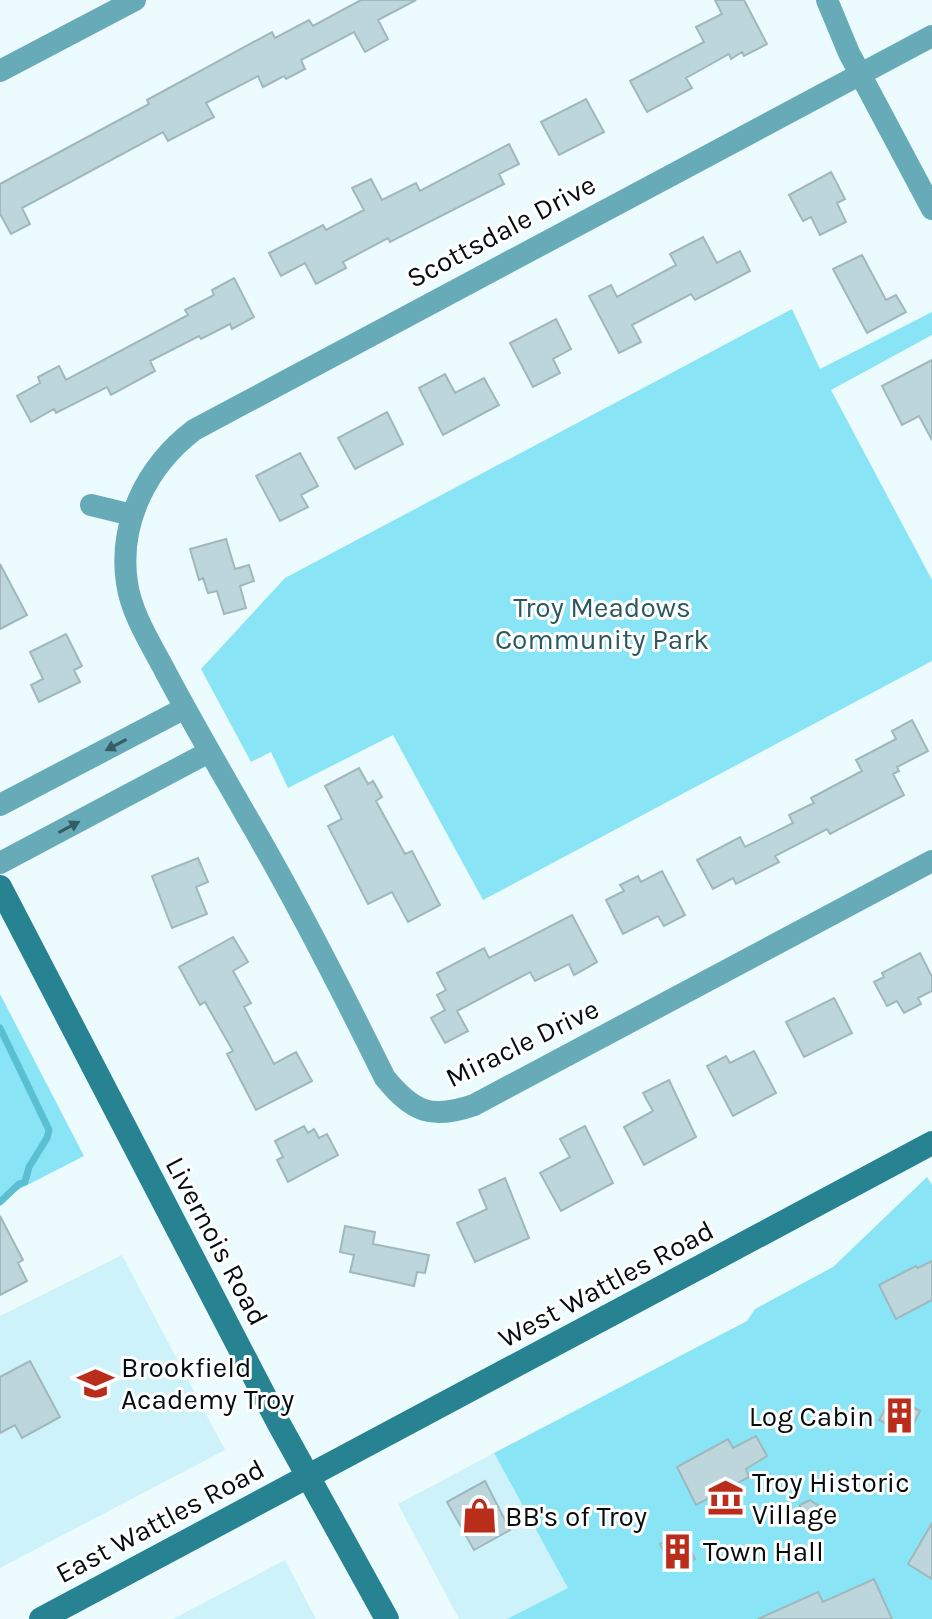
<svg xmlns="http://www.w3.org/2000/svg" width="932" height="1619" font-family="Karla,sans-serif">
  <style>
    .built { fill: #cef2f9 }
    .green { fill: #89e5f6 }
    .lines { fill: none; stroke-linecap: round; stroke-linejoin: round }
    .stream { stroke: #59bfd1; stroke-width: 7 }
    .building { fill: #bcd6db; stroke: #9fb8bd; stroke-width: 2 }
    .street { stroke: #68abb8; stroke-width: 22 }
    .secondary { stroke: #278291; stroke-width: 24 }
    .oneway { fill: #365c64 }
    .labels { text-anchor: middle; dominant-baseline: central; stroke-width: 6; stroke-linejoin: round; paint-order: stroke }
    .street-label { font-size: 28px; fill: #050d0f; stroke: #fff }
    .park-label { font-size: 28px; fill: #2c5860; stroke: #fff }
    .poi-label { font-size: 28px; fill: #050d0f; stroke: #fff; text-anchor: start }
  </style>
  <rect width="100%" height="100%" fill="#ebfbfe"/>
  <path class="built" d="M 122,1255 L 225,1450 L 0,1568 L 0,1316 Z
    M 494,1453 L 569,1588 L 507,1619 L 459,1619 L 398,1504 Z
    M 285,1560 L 316,1619 L 173,1619 Z"/>
  <path class="green" d="M 792,309 L 820,369 L 932,312 L 932,335 L 831,390 L 932,580 L 932,661 L 483,900 L 393,735 L 288,788 L 271,752 L 251,762 L 201,669 L 285,578 Z
    M 0,994 L 84,1156 L 0,1199 Z
    M 927,1177 L 932,1185 L 932,1619 L 507,1619 L 568,1588 L 494,1453 L 747,1321 L 755,1309 L 833,1267 Z"/>
  <g class="lines">
    <path class="stream" d="M 0,1028 L 49,1130 L 47,1138 L 29,1167 L 25,1182 L 19,1184 L 0,1202"/>
  </g>
  <path class="building" d="M 361,0 L 416,0 L 378,20 L 388,39 L 365,52 L 354,32 L 301,60 L 305,69 L 286,79 L 284,76 L 263,87 L 258,76 L 206,103 L 214,117 L 168,141 L 163,132 L 22,208 L 30,224 L 11,234 L 0,214 L 0,184 L 149,104 L 147,100 L 272,32 L 275,38 L 309,20 L 313,26 Z
    M 715,0 L 744,0 L 767,44 L 744,56 L 742,52 L 731,59 L 729,54 L 686,78 L 692,88 L 647,112 L 630,81 L 704,42 L 696,27 L 722,14 Z
    M 586,99 L 604,132 L 559,155 L 541,122 Z
    M 509,144 L 519,164 L 499,174 L 504,184 L 390,242 L 388,238 L 343,262 L 346,268 L 316,284 L 305,263 L 281,276 L 269,253 L 323,225 L 326,230 L 364,210 L 352,188 L 371,179 L 382,200 L 416,183 L 420,191 Z
    M 831,172 L 845,199 L 837,203 L 846,222 L 820,235 L 811,217 L 803,221 L 789,195 Z
    M 703,237 L 717,263 L 740,251 L 750,271 L 695,300 L 691,294 L 632,325 L 641,342 L 619,353 L 589,296 L 611,285 L 617,297 L 676,265 L 670,254 Z
    M 862,255 L 886,300 L 896,295 L 906,312 L 867,333 L 833,269 Z
    M 234,278 L 254,317 L 232,329 L 230,324 L 201,339 L 199,336 L 150,361 L 155,371 L 111,395 L 107,387 L 56,413 L 54,409 L 31,422 L 17,396 L 40,383 L 38,377 L 59,366 L 66,380 L 188,315 L 185,310 L 214,295 L 212,290 Z
    M 556,319 L 571,349 L 553,359 L 560,373 L 533,387 L 510,343 Z
    M 932,360 L 932,440 L 919,416 L 902,425 L 882,386 Z
    M 445,374 L 455,393 L 484,378 L 499,405 L 443,435 L 419,388 Z
    M 387,412 L 403,444 L 355,469 L 338,438 Z
    M 300,453 L 318,486 L 301,495 L 308,507 L 280,521 L 256,476 Z
    M 226,539 L 235,569 L 249,565 L 254,581 L 240,586 L 246,608 L 224,614 L 217,591 L 208,593 L 203,578 L 199,580 L 190,549 Z
    M 0,564 L 27,615 L 0,629 Z
    M 66,634 L 82,666 L 74,670 L 80,682 L 39,702 L 31,685 L 43,679 L 30,652 Z
    M 912,720 L 928,751 L 897,767 L 899,771 L 893,774 L 904,795 L 830,834 L 827,829 L 775,856 L 779,862 L 736,884 L 733,878 L 713,889 L 697,860 L 740,837 L 745,847 L 793,823 L 789,815 L 814,803 L 811,798 L 862,771 L 856,760 L 896,739 L 892,731 Z
    M 359,768 L 368,784 L 373,781 L 382,797 L 376,801 L 405,854 L 412,851 L 440,905 L 408,922 L 392,892 L 368,904 L 328,826 L 342,819 L 325,786 Z
    M 198,858 L 208,882 L 196,887 L 207,914 L 172,928 L 152,876 Z
    M 662,871 L 685,915 L 664,926 L 658,916 L 623,934 L 606,900 L 624,891 L 620,885 L 638,876 L 641,882 Z
    M 572,915 L 597,962 L 574,975 L 569,964 L 535,981 L 530,972 L 457,1011 L 468,1031 L 445,1043 L 431,1018 L 445,1010 L 437,995 L 446,990 L 437,973 L 484,948 L 489,958 Z
    M 233,937 L 248,962 L 233,971 L 251,1003 L 244,1007 L 274,1064 L 296,1052 L 312,1081 L 256,1110 L 227,1054 L 233,1051 L 205,1002 L 200,1005 L 179,967 Z
    M 920,953 L 932,977 L 932,991 L 918,998 L 921,1004 L 904,1013 L 897,1001 L 887,1006 L 874,982 L 884,977 L 882,973 Z
    M 834,998 L 852,1033 L 804,1057 L 786,1022 Z
    M 754,1051 L 776,1093 L 733,1116 L 707,1066 L 726,1056 L 730,1063 Z
    M 669,1080 L 696,1137 L 644,1165 L 624,1127 L 653,1111 L 643,1093 Z
    M 304,1126 L 308,1133 L 314,1129 L 319,1138 L 327,1134 L 338,1155 L 288,1182 L 277,1160 L 283,1157 L 275,1141 Z
    M 585,1126 L 613,1183 L 561,1211 L 540,1173 L 570,1157 L 560,1139 Z
    M 505,1178 L 529,1238 L 475,1262 L 457,1223 L 487,1209 L 479,1190 Z
    M 0,1216 L 23,1260 L 18,1263 L 27,1281 L 0,1295 Z
    M 345,1226 L 375,1232 L 373,1244 L 429,1255 L 425,1273 L 417,1272 L 414,1286 L 350,1272 L 354,1255 L 340,1252 Z
    M 932,1261 L 932,1300 L 896,1319 L 879,1285 L 916,1266 L 918,1268 Z
    M 30,1361 L 60,1417 L 22,1438 L 15,1425 L 0,1433 L 0,1377 Z
    M 892,1396 L 920,1411 L 908,1435 L 879,1420 Z
    M 756,1436 L 767,1456 L 746,1469 L 749,1477 L 696,1505 L 677,1467 L 728,1439 L 733,1448 Z
    M 485,1481 L 510,1530 L 474,1550 L 447,1502 Z
    M 810,1500 L 820,1507 L 819,1519 L 809,1523 L 799,1517 L 800,1505 Z
    M 932,1523 L 932,1579 L 908,1564 Z
    M 682,1533 L 695,1559 L 673,1570 L 660,1544 Z
    M 874,1579 L 892,1619 L 758,1619 L 818,1592 L 823,1602 Z"/>
  <g class="lines">
    <path class="street" d="M 827,0 L 849,53 L 932,209
      M 932,36 L 194,430 C 147,466 118,523 127,583 C 131,612 149,641 163,667 C 189,717 218,766 246,815 C 296,900 341,989 385,1078 C 413,1112 431,1120 474,1105 L 932,861
      M 0,71 L 135,0
      M 91,505 L 132,515
      M 0,805 L 185,708
      M 0,863 L 209,752"/>
    <path class="secondary" d="M 0,887 L 279,1424 L 387,1619
      M 41,1619 L 932,1143"/>
  </g>
  <defs><path id="oneway-solid" d="M-6-.8H1V-3.2L6.5 0L1 3.2V.8H-6Z" transform="scale(2)"/></defs>
  <g class="oneway">
    <use href="#oneway-solid" transform="translate(116 745) rotate(152)"/>
    <use href="#oneway-solid" transform="translate(69 827) rotate(-28)"/>
  </g>
  <defs>
    <symbol id="school-bare" viewBox="-9 -9 18 18"><path d="M0-5L7-2L0 1L-7-2ZM-4 1L0 2.5L4 1V4Q0 6-4 4Z" fill="#ba2d1b" stroke="#fff" stroke-width="2.5" paint-order="stroke"/></symbol>
    <symbol id="building-bare" viewBox="-9 -9 18 18"><path d="M-4-6H4V6H1V3H-1V6H-4ZM-2.5-4.3h1.7v1.8h-1.7ZM.8-4.3h1.7v1.8H.8ZM-2.5-1h1.7V.8h-1.7ZM.8-1h1.7V.8H.8Z" fill="#ba2d1b" stroke="#fff" stroke-width="2.5" paint-order="stroke"/></symbol>
    <symbol id="museum-bare" viewBox="-9 -9 18 18"><path d="M0-6L6-3V-2H-6V-3ZM-5-1h2V3h-2ZM-1-1h2V3h-2ZM3-1h2V3H3ZM-6 4H6V6H-6Z" fill="#ba2d1b" stroke="#fff" stroke-width="2.5" paint-order="stroke"/></symbol>
    <symbol id="shop-bare" viewBox="-9 -9 18 18"><path d="M-5-2.5h2.3a2.7 3.5 0 0 1 5.4 0H5L5.5 6h-11ZM-1.5-2.5h3a1.5 2.3 0 0 0-3 0Z" fill="#ba2d1b" stroke="#fff" stroke-width="2.5" paint-order="stroke"/></symbol>
  </defs>
  <g fill-rule="evenodd">
    <use href="#school-bare" x="70" y="1358" width="51" height="51"/>
    <use href="#building-bare" x="874" y="1390" width="51" height="51"/>
    <use href="#museum-bare" x="700" y="1472" width="51" height="51"/>
    <use href="#shop-bare" x="454" y="1490" width="51" height="51"/>
    <use href="#building-bare" x="652" y="1526" width="51" height="51"/>
  </g>
  <g class="labels">
    <g class="street-label">
      <text transform="translate(501 231) rotate(-28)">Scottsdale Drive</text>
      <text transform="translate(522 1043) rotate(-26)">Miracle Drive</text>
      <text transform="translate(217 1241) rotate(62)">Livernois Road</text>
      <text transform="translate(606 1284) rotate(-28)">West Wattles Road</text>
      <text transform="translate(160 1521) rotate(-28)">East Wattles Road</text>
    </g>
    <g class="park-label">
      <text x="602" y="607">Troy Meadows<tspan x="602" dy="32">Community Park</tspan></text>
    </g>
    <g class="poi-label">
      <text x="121" y="1367">Brookfield<tspan x="121" dy="32">Academy Troy</tspan></text>
      <text x="874" y="1416" text-anchor="end">Log Cabin</text>
      <text x="752" y="1482">Troy Historic<tspan x="752" dy="32">Village</tspan></text>
      <text x="505" y="1516">BB's of Troy</text>
      <text x="703" y="1551">Town Hall</text>
    </g>
  </g>
</svg>
